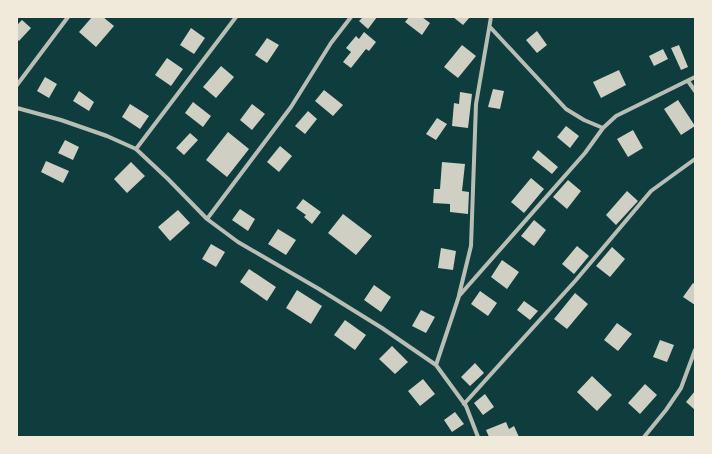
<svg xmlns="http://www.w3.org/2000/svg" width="712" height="454" font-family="Lato,sans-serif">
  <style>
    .building { fill: #cfcfc3 }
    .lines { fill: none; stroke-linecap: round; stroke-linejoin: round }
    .minor { stroke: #b8beb3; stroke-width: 4 }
  </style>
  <rect width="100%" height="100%" fill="#0f3d3e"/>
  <path class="building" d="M 92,17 L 103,17 L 114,26 L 96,47 L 79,32 Z
    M 363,17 L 377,17 L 368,29 L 359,21 Z
    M 409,17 L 422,17 L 430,23 L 422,35 L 405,22 Z
    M 453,17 L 470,17 L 463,25 Z
    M 22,20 L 31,28 L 19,41 L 17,39 L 17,25 Z
    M 191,28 L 205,38 L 194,54 L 180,45 Z
    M 537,31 L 547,45 L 537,53 L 526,40 Z
    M 364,32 L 376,42 L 369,51 L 366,49 L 351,68 L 343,62 L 351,52 L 346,48 L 356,36 L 359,39 Z
    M 267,38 L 279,45 L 267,63 L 255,55 Z
    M 462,45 L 476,56 L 458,78 L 444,67 Z
    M 679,45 L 688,67 L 681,70 L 671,48 Z
    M 663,49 L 668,59 L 654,66 L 649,56 Z
    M 167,58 L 183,69 L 171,86 L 155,75 Z
    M 221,66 L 234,77 L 216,98 L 203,87 Z
    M 619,70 L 626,85 L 601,98 L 593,82 Z
    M 45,77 L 57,84 L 49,98 L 37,91 Z
    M 493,89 L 504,91 L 500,109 L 488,107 Z
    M 324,90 L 343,105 L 333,116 L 315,101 Z
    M 79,91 L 94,102 L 89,111 L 73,101 Z
    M 460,92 L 472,94 L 468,128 L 452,126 L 454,103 L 459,104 Z
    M 678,100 L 695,126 L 681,135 L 664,109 Z
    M 193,102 L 211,116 L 203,127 L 185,113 Z
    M 130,104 L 149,116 L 140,129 L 122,117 Z
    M 252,104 L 265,114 L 252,130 L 240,120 Z
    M 308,111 L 317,119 L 305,134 L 295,126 Z
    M 437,118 L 447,124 L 436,140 L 426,134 Z
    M 566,126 L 579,136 L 570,148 L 557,137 Z
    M 633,130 L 643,148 L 628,157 L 617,139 Z
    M 228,132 L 249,149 L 227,177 L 206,160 Z
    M 190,133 L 198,140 L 184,155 L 176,148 Z
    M 65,140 L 79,147 L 73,160 L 58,153 Z
    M 280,146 L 292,156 L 279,172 L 267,162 Z
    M 538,150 L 558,167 L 552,174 L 532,158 Z
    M 46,161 L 69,171 L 63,183 L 41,172 Z
    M 131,162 L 145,176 L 127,193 L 114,179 Z
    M 442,162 L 465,164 L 462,191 L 469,192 L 468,214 L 450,212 L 450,204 L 433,203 L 434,189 L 440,189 Z
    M 531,178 L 544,189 L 524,213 L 511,202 Z
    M 568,180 L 581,191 L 567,209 L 553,197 Z
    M 627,191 L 638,201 L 616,225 L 606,215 Z
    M 303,199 L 321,212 L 312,224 L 304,217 L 306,215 L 296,208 Z
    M 240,209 L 255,219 L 248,231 L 232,220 Z
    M 178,210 L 190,223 L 170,241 L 158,227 Z
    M 343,214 L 372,236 L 356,255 L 328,233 Z
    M 534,220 L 546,230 L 534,246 L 521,236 Z
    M 278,229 L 296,240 L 286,255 L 268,244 Z
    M 211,244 L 225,252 L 216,267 L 202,259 Z
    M 577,246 L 589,256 L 574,274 L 562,264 Z
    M 612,247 L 625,259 L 610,277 L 596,266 Z
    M 441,248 L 456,251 L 453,270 L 438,268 Z
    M 502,260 L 519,272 L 507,289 L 491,277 Z
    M 249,269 L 276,287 L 267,301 L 240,282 Z
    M 693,283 L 695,284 L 695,305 L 683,297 Z
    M 374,285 L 391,297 L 381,312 L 364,300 Z
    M 297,290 L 322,306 L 311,324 L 286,308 Z
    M 480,291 L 497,303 L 488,316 L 471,304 Z
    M 575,293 L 588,304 L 567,329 L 554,319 Z
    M 524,301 L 538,311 L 530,320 L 517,310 Z
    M 421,310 L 435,317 L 426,333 L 412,326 Z
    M 345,320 L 366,335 L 355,350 L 334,335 Z
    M 617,323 L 632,334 L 618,351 L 604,340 Z
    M 660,340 L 674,345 L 667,362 L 653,357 Z
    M 392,346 L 408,362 L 395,374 L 379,359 Z
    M 475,363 L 484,373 L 470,386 L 461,377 Z
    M 592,376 L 612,395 L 597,411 L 577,392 Z
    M 423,379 L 435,394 L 420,406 L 408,391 Z
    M 645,384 L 657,395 L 640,414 L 628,403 Z
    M 695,391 L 695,410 L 686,402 Z
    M 485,394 L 494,407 L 483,415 L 474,403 Z
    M 455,412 L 464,424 L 452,432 L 444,420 Z
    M 506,422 L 509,429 L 514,426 L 519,437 L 489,437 L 486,430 Z"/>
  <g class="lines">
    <path class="minor" d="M 490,27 L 566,109 L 584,120 L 603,128
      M 688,81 L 695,91
      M 17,85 L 68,17
      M 17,108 L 61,120 L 107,136 L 136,149 L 168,179 L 207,219 L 238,242 L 319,289 L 382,328 L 436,365 L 466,406 L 478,437
      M 136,149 L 236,17
      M 207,219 L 291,107 L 331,43 L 351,17
      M 459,295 L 471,246 L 476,104 L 491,17
      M 436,365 L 459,296 L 585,153 L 603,128 L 616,116 L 695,77
      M 464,404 L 576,280 L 651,191 L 695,159
      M 644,437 L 666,410 L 681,388 L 695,350"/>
  </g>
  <rect width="712" height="454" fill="none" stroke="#f1e9da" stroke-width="36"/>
</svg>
